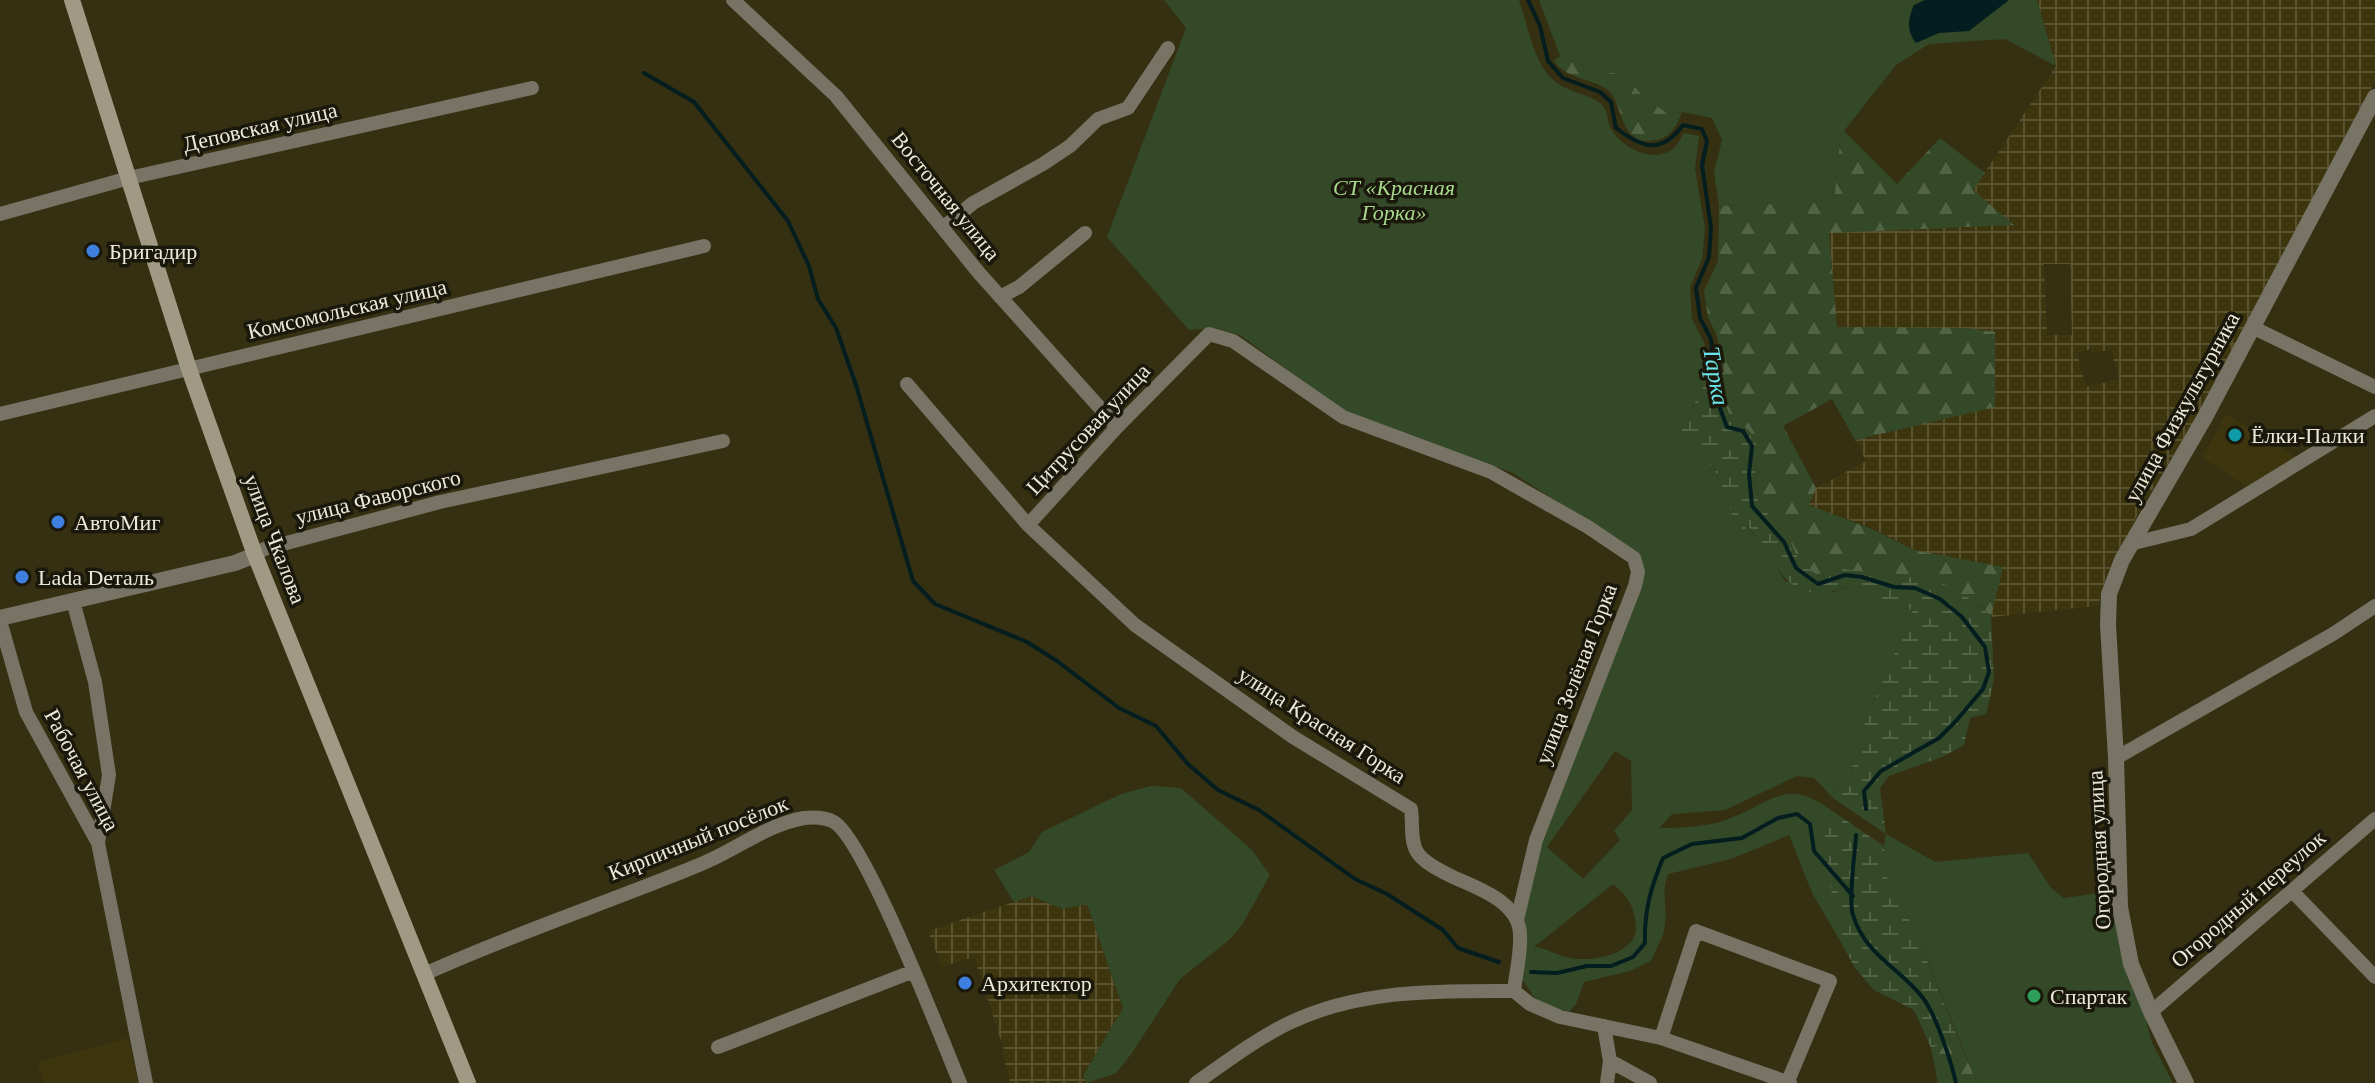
<svg xmlns="http://www.w3.org/2000/svg" width="2375" height="1083" font-family="Georgia,serif">
  <style>
    .built { fill: #3c350e }
    .industrial { fill: url(#industrial-grid); fill-rule: evenodd }
    .green { fill: #344928; fill-rule: evenodd }
    .forest { fill: url(#forest-firs) }
    .wetland { fill: url(#wetland-marsh) }
    .water { fill: #041d1f }
    .lines { fill: none; stroke-linecap: round; stroke-linejoin: round }
    .stream { stroke: #041d1f; stroke-width: 4 }
    .minor { stroke: #777365; stroke-width: 14 }
    .tertiary { stroke: #777365; stroke-width: 16 }
    .secondary { stroke: #a09983; stroke-width: 16 }
    .shop-dot { fill: #3f7fe0; stroke: #1a180b; stroke-width: 3 }
    .culture-dot { fill: #0f9aa8; stroke: #1a180b; stroke-width: 3 }
    .leisure-dot { fill: #2e9e5b; stroke: #1a180b; stroke-width: 3 }
    .labels { text-anchor: middle; dominant-baseline: central; stroke-width: 7; stroke-linejoin: round; paint-order: stroke }
    .street-label { font-size: 22px; fill: #ece9d8; stroke: #1a180b }
    .park-label { font-size: 22px; font-style: italic; fill: #a9d88f; stroke: #1a180b }
    .poi-label { font-size: 22px; fill: #ece9d8; stroke: #1a180b; text-anchor: start }
    .water-label { font-size: 24px; font-style: italic; fill: #6ce7ed; stroke: #1a180b }
  </style>
  <defs>
    <pattern id="industrial-grid" width="8" height="8" patternUnits="userSpaceOnUse" patternTransform="scale(2)"><rect width="8" height="8" fill="#3c350e"/><path d="M0 4h8M4 0v8" fill="none" stroke="#585230"/></pattern>
    <pattern id="forest-firs" width="22" height="20" patternUnits="userSpaceOnUse" patternTransform="scale(2)"><rect width="22" height="20" fill="#344928"/><path d="M5 1l3.5 6h-7zM16 11l3.5 6h-7z" fill="#526346"/></pattern>
    <pattern id="wetland-marsh" width="20" height="14" patternUnits="userSpaceOnUse" patternTransform="scale(2)"><rect width="20" height="14" fill="#344928"/><path d="M1 5h8M5 5V1M11 12h8M15 12V8" fill="none" stroke="#526346"/></pattern>
  </defs>
  <rect width="100%" height="100%" fill="#353012"/>
  <path class="built" d="M 2226,414 L 2297,458 L 2248,488 L 2202,457 Z
    M 128,1038 L 138,1083 L 44,1083 L 37,1062 Z"/>
  <path class="industrial" d="M 2037,0 L 2375,0 L 2375,81 L 2198,415 L 2141,508 L 2106,577 L 2098,606 L 1991,617 L 2002,567 L 1914,550 L 1872,528 L 1808,505 L 1816,488 L 1866,461 L 1855,440 L 1901,429 L 1967,328 L 1837,328 L 1829,232 L 2013,225 L 1973,190 L 2056,66 ZM 2044,264 L 2070,264 L 2072,335 L 2047,335 ZM 2091,349 L 2093,354 L 2111,349 L 2119,379 L 2086,387 L 2077,353 Z
    M 1031,896 L 1063,909 L 1087,904 L 1123,1008 L 1083,1076 L 1087,1083 L 1007,1083 L 1010,1081 L 1002,1052 L 1004,1050 L 974,957 L 942,967 L 928,931 Z"/>
  <path class="green" d="M 1164,0 L 1519,0 C 1528,26 1534,67 1557,83 C 1570,93 1591,94 1602,105 C 1608,111 1607,120 1610,127 C 1621,148 1653,164 1673,149 C 1678,145 1681,138 1684,133 L 1699,136 L 1695,168 L 1705,229 L 1702,259 L 1690,287 L 1692,319 L 1704,342 L 1709,376 L 1676,438 L 1714,468 L 1730,506 L 1738,544 L 1746,525 L 1767,550 L 1785,581 L 1833,592 L 1855,585 L 1886,604 L 1913,610 L 1857,741 L 1852,759 L 1853,774 L 1835,787 L 1833,798 L 1814,778 L 1797,776 L 1725,810 L 1672,814 L 1659,828 C 1680,828 1709,827 1728,819 C 1773,803 1785,776 1831,810 L 1825,834 L 1842,944 L 1812,893 L 1789,835 L 1731,859 L 1668,874 C 1660,893 1669,911 1664,931 C 1661,941 1655,952 1651,961 L 1630,971 L 1584,982 L 1576,1004 L 1569,1012 L 1546,1005 L 1534,997 L 1522,979 L 1521,918 L 1540,846 L 1639,555 L 1513,473 L 1342,410 L 1240,335 L 1216,328 L 1189,330 L 1107,237 L 1186,28 ZM 1615,751 L 1631,761 L 1632,810 L 1614,831 L 1620,840 L 1583,879 L 1547,847 ZM 1613,884 C 1627,895 1635,907 1636,926 C 1637,955 1592,962 1570,958 C 1557,956 1548,948 1534,947 Z
    M 1539,0 L 2037,0 L 2056,66 L 2005,39 L 1929,44 L 1896,65 L 1844,131 L 1841,132 L 1834,203 L 1719,206 L 1714,172 L 1722,140 L 1712,118 L 1682,112 L 1668,114 L 1640,93 L 1626,75 L 1593,70 L 1560,56 Z
    M 1151,786 L 1181,788 L 1252,850 L 1270,875 L 1242,925 L 1229,940 L 1180,979 L 1132,1053 L 1116,1073 L 1087,1083 L 1083,1076 L 1123,1008 L 1087,904 L 1063,909 L 1031,896 L 1014,902 L 994,870 L 1029,852 L 1042,832 L 1121,794 Z
    M 1886,834 L 1935,862 L 2028,853 L 2051,888 L 2064,898 L 2112,891 L 2152,1043 L 2173,1083 L 1977,1083 L 1916,932 L 1888,882 L 1884,846 Z"/>
  <path class="forest" d="M 1560,56 L 1593,70 L 1626,75 L 1640,93 L 1668,114 L 1682,112 C 1678,123 1672,135 1660,139 C 1618,152 1624,101 1608,90 C 1589,77 1568,80 1554,61 Z
    M 1841,131 L 1844,131 L 1897,184 L 1940,138 L 1985,173 L 1973,190 L 2014,225 L 1829,233 L 1837,327 L 1967,328 L 1995,332 L 1995,407 L 1855,440 L 1832,399 L 1783,426 L 1816,488 L 1809,505 L 1872,529 L 1914,550 L 2003,567 L 1991,617 L 1981,605 L 1844,569 L 1819,576 C 1813,572 1804,567 1800,561 C 1795,554 1793,546 1789,539 C 1779,523 1762,513 1757,493 C 1749,461 1772,435 1731,421 L 1725,402 L 1724,372 L 1717,336 L 1708,317 L 1704,291 L 1718,261 L 1719,206 L 1834,202 Z
    M 1958,1038 L 1977,1083 L 1938,1083 L 1931,1048 Z"/>
  <path class="wetland" d="M 1724,372 L 1725,402 L 1731,421 C 1773,436 1749,459 1757,493 C 1762,513 1778,522 1789,539 C 1793,546 1795,554 1800,561 C 1804,567 1813,572 1819,576 L 1843,569 L 1929,580 L 1947,585 L 1981,606 L 1991,617 L 1994,680 L 1986,714 L 1970,718 L 1964,745 L 1942,757 L 1889,776 L 1880,788 L 1886,834 L 1833,798 L 1835,787 L 1853,774 L 1852,759 L 1857,741 L 1913,610 L 1886,604 L 1855,585 C 1783,609 1786,571 1747,525 L 1738,545 L 1730,506 L 1714,468 L 1676,438 L 1709,376 Z
    M 1831,810 L 1884,846 L 1888,882 L 1916,932 L 1958,1038 L 1931,1048 L 1914,1010 L 1874,990 L 1855,968 L 1842,944 L 1826,865 L 1825,834 Z"/>
  <path class="water" d="M 1925,0 L 2009,0 L 1969,31 L 1939,33 L 1916,43 C 1906,30 1908,19 1914,5 Z"/>
  <g class="lines">
    <path class="stream" d="M 1528,0 L 1540,26 L 1548,61 L 1563,78 L 1600,92 L 1611,102 L 1616,128 C 1642,148 1661,155 1683,125 L 1702,129 L 1707,141 L 1702,165 L 1711,228 L 1709,257 L 1696,288 L 1700,318 L 1711,339 L 1718,403 L 1727,427 L 1743,431 L 1752,446 L 1749,474 L 1752,506 L 1784,542 L 1796,568 L 1818,584 L 1845,575 L 1862,577 L 1894,587 L 1915,588 L 1940,599 L 1962,617 L 1985,647 L 1989,672 L 1983,689 L 1956,721 L 1939,738 L 1881,771 L 1864,791 L 1866,809
      M 644,73 L 694,102 L 788,221 L 809,266 L 818,299 L 836,328 L 856,385 L 913,581 L 935,604 L 1027,642 L 1057,661 L 1119,708 L 1156,726 L 1188,764 L 1218,790 L 1259,810 L 1355,879 L 1387,894 L 1443,930 L 1458,948 L 1499,962
      M 1856,835 C 1855,853 1848,901 1853,915 C 1865,955 1900,968 1923,998 C 1936,1015 1951,1061 1956,1083
      M 1531,972 L 1557,973 L 1587,966 L 1611,966 L 1633,957 L 1645,943 C 1644,911 1651,887 1663,858 L 1692,844 L 1742,838 L 1778,818 L 1797,814 L 1810,824 L 1814,851 L 1853,896"/>
    <path class="minor" d="M 733,0 L 836,96 L 979,273 L 1117,427
      M 0,214 L 129,178 L 532,88
      M 943,228 L 973,203 L 1043,164 L 1070,146 L 1098,119 L 1128,108 L 1168,48
      M 1000,297 L 1019,287 L 1085,233
      M 2252,327 L 2375,387
      M 907,384 L 1028,525 L 1117,427 L 1209,334 L 1233,341 L 1343,417 L 1491,472 L 1588,527 L 1634,558 L 1638,572 L 1635,586 L 1536,840 L 1517,920
      M 0,414 L 704,246
      M 1028,525 L 1135,625 L 1293,737 L 1411,809 C 1413,823 1410,841 1417,852 C 1424,863 1441,871 1453,877 C 1477,888 1520,902 1520,935 C 1521,953 1516,973 1514,991
      M 2130,544 L 2191,529 L 2375,416
      M 255,555 L 264,549 L 440,502 L 723,441
      M 73,601 L 95,682 L 109,775 L 98,843
      M 0,621 L 26,712 L 98,843 L 146,1083
      M 2116,758 L 2333,634 L 2375,606
      M 2292,891 L 2375,977
      M 426,977 L 429,972 C 518,932 609,902 699,865 C 735,851 765,825 804,818 C 814,817 825,817 834,822 C 865,840 942,1040 960,1083
      M 1514,991 L 1530,1004 L 1560,1017 L 1661,1038 L 1790,1083
      M 2151,1012 L 2375,819
      M 1604,1026 L 1610,1061 L 1607,1083
      M 1661,1038 L 1696,931 L 1830,981 L 1788,1081
      M 718,1047 L 914,971
      M 1610,1061 L 1650,1083
      M 1196,1083 C 1226,1062 1256,1039 1289,1023 C 1360,989 1437,991 1514,991"/>
    <path class="tertiary" d="M 0,618 L 235,563 L 255,555
      M 2186,1083 L 2151,1012 L 2131,964 L 2120,907 L 2116,758 L 2108,625 L 2109,594 L 2122,560 L 2205,417 L 2375,97"/>
    <path class="secondary" d="M 72,0 L 189,369 L 255,555 L 468,1083"/>
  </g>
  <g class="shop-dot">
    <circle cx="93" cy="251" r="8"/>
    <circle cx="58" cy="522" r="8"/>
    <circle cx="22" cy="577" r="8"/>
    <circle cx="965" cy="983" r="8"/>
  </g>
  <circle class="culture-dot" cx="2235" cy="435" r="8"/>
  <circle class="leisure-dot" cx="2034" cy="996" r="8"/>
  <g class="labels">
    <g class="street-label">
      <text transform="translate(260 127) rotate(-13)">Деповская улица</text>
      <text transform="translate(946 196) rotate(51)">Восточная улица</text>
      <text transform="translate(347 309) rotate(-13)">Комсомольская улица</text>
      <text transform="translate(2182 407) rotate(-61)">улица Физкультурника</text>
      <text transform="translate(1088 429) rotate(-47)">Цитрусовая улица</text>
      <text transform="translate(378 497) rotate(-14)">улица Фаворского</text>
      <text transform="translate(275 539) rotate(69)">улица Чкалова</text>
      <text transform="translate(1576 674) rotate(-69)">улица Зелёная Горка</text>
      <text transform="translate(1322 725) rotate(33)">улица Красная Горка</text>
      <text transform="translate(82 770) rotate(62)">Рабочая улица</text>
      <text transform="translate(698 838) rotate(-22)">Кирпичный посёлок</text>
      <text transform="translate(2099 850) rotate(-93)">Огородная улица</text>
      <text transform="translate(2248 899) rotate(-41)">Огородный переулок</text>
    </g>
    <g class="park-label">
      <text x="1394" y="187">СТ «Красная<tspan x="1394" dy="25">Горка»</tspan></text>
    </g>
    <g class="poi-label">
      <text x="109" y="251">Бригадир</text>
      <text x="2251" y="435">Ёлки-Палки</text>
      <text x="74" y="522">АвтоМиг</text>
      <text x="38" y="577">Lada Dеталь</text>
      <text x="981" y="983">Архитектор</text>
      <text x="2050" y="996">Спартак</text>
    </g>
    <g class="water-label">
      <text transform="translate(1716 376) rotate(80)">Тарка</text>
    </g>
  </g>
</svg>
